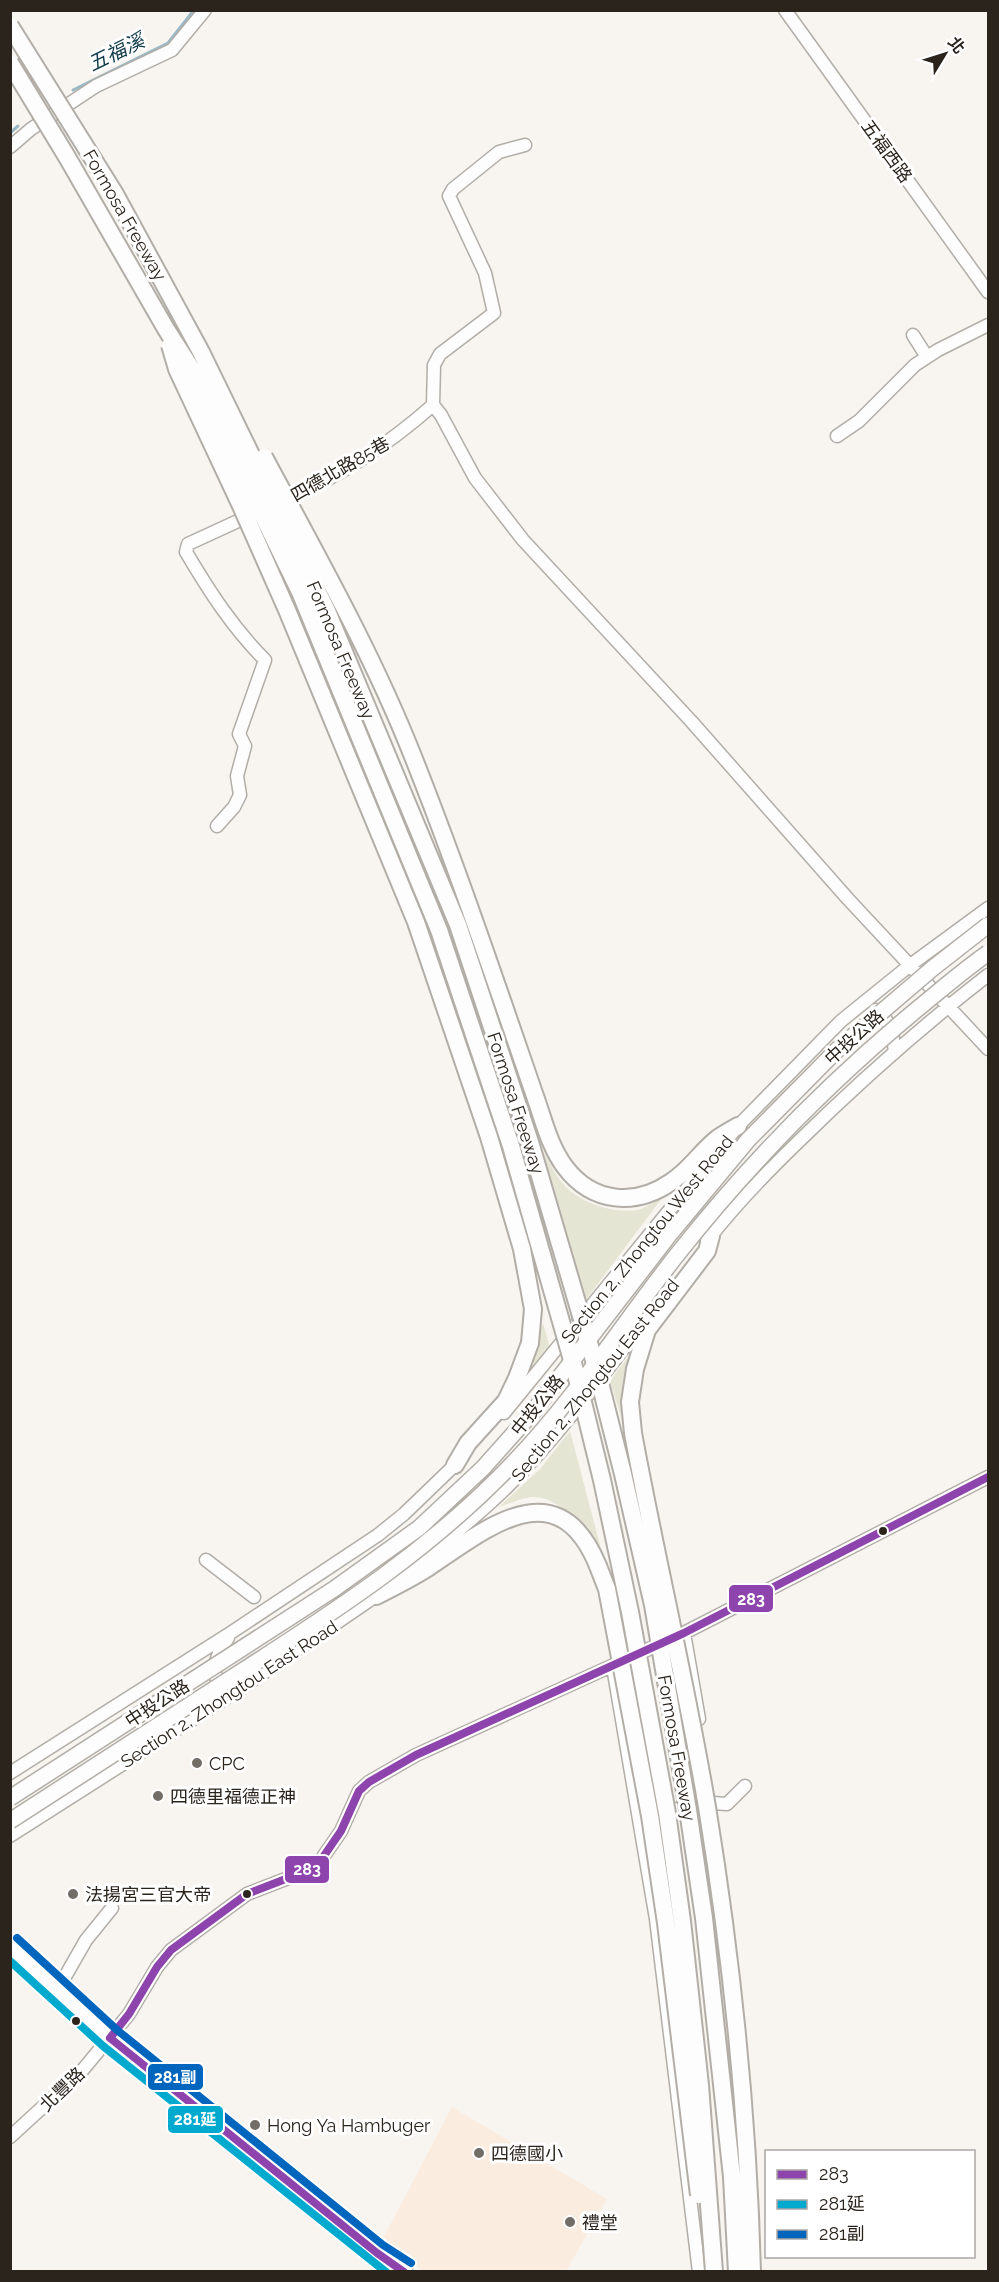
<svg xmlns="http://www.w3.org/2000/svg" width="999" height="2282" font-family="Raleway,'Noto Sans TC',sans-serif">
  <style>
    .built { fill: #faede0 }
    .green { fill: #e5e5d4 }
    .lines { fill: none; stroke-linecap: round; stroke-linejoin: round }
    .stream { stroke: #9ab9c6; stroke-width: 3 }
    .minor-casing { stroke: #b2ada7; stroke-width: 15 }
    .major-casing { stroke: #b2ada7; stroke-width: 18 }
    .highway-casing { stroke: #b2ada7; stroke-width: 20 }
    .minor { stroke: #fefdfd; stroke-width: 12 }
    .major { stroke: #fefdfd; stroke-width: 15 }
    .highway { stroke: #fefdfd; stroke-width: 16 }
    .major-bridge-casing { stroke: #b2ada7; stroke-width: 18; stroke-linecap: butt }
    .highway-bridge-casing { stroke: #b2ada7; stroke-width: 20; stroke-linecap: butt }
    .major-bridge { stroke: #fefdfd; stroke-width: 15 }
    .highway-bridge { stroke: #fefdfd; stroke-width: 16 }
    .bus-1-casing { stroke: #fff; stroke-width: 12 }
    .bus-2-casing { stroke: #fff; stroke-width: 12 }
    .bus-3-casing { stroke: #fff; stroke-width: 12 }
    .bus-1 { stroke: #8e44ad; stroke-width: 8 }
    .bus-2 { stroke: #00a9ce; stroke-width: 8 }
    .bus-3 { stroke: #0065bd; stroke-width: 8 }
    .bus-dot { fill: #2b241d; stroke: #fff; stroke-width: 2 }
    .poi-dot { fill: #736d67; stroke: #fff; stroke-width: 2 }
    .labels { text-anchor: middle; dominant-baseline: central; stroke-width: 6; stroke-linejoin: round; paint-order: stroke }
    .street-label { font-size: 18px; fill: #2b241d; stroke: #fff }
    .poi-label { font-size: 18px; fill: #2b241d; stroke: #fff; text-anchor: start }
    .water-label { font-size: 20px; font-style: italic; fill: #0f3a49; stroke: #fff }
    .line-badge { stroke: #fff; stroke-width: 2 }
    .badge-label { font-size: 16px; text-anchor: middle; font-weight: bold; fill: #fff }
  </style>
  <rect width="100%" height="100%" fill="#f8f4f0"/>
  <path class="built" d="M 452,2107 L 607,2199 L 566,2271 L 423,2271 L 380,2244 Z"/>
  <path class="green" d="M 543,1151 C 550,1163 556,1177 566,1187 C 582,1204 618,1215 641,1209 C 648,1206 655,1202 662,1198 L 585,1301 Z
    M 543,1323 L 550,1348 L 525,1379 L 532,1365 Z
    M 634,1349 L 625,1430 L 610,1381 Z
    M 570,1431 L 604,1560 C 586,1536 566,1496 531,1497 C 521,1498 509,1504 499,1507 L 540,1469 Z"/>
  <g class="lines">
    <path class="stream" d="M 73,90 L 168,43 L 194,10
      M 10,133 L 18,126"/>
    <defs>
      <path id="minor" d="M 785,10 L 988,292
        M 525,145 L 499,152 L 453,189 L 449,196 L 485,273 L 494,313 L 440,354 L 434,365 L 433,405 L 441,415 L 475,478 L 523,540 L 691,721 L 848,899 L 988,1049
        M 10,147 L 31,129 L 96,86 L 172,50 L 205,10
        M 913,335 L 927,357
        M 837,436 L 859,421 L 915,365 L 938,350 L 988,325
        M 281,502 C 337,478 388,445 433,405
        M 217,826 L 234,807 L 240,795 L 237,776 L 245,746 L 239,734 L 265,660 C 233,628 209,591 186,552 L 188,544 L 251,515
        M 875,1010 C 891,1019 893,1035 895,1052
        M 707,1241 C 734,1206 765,1174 797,1143 C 857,1084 921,1027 988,975
        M 504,1413 L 738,1126 L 841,1021 L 909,966 L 988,908
        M 206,1560 L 254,1597
        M 401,1576 C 437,1548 473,1520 506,1488 C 559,1436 603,1375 648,1316
        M 684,1633 L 699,1719
        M 613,1667 L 656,1919 L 699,2272
        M 225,1691 C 207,1675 216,1655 228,1638
        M 10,1773 L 232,1632 L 378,1535 L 404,1514 L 459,1461
        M 661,1812 L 713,1803 L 727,1804 L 745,1786
        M 10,1836 L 234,1693 L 383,1591
        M 58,1989 L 86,1940 L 112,1908
        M 10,2137 L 81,2072 L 129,2014 L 157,1967 L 171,1950 L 247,1894 L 296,1875 L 319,1863 L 341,1831 L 359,1791 L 369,1782 L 416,1755 L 684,1633 L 988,1477"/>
      <path id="major" d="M 10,1946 L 110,2038 L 377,2253 L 405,2272"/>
      <path id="highway" d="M 536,1099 C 544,1122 550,1147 565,1167 C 592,1203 635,1207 671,1182 C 690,1170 701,1151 718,1138 C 724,1134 731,1130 738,1126
        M 633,1433 L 630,1402 L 635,1369 L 647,1330 L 707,1251 L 711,1236
        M 455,1465 L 468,1443 L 506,1401 L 517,1378 L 530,1343
        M 376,1596 C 394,1587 412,1578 429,1567 C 487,1528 558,1468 598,1566"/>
    </defs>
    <use href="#minor" class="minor-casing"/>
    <use href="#major" class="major-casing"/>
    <use href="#highway" class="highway-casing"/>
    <use href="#minor" class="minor"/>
    <use href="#major" class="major"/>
    <use href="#highway" class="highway"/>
    <defs>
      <path id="major-bridge" d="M 10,1798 L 334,1589 L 419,1528 L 483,1468 L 532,1413 L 670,1234 L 748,1140 L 837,1050 L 933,968 L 988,925
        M 10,1821 C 87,1771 163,1722 239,1673 C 339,1609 434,1547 516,1460 C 577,1396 625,1320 680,1251 C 753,1159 830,1081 921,1006 C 943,988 965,969 988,953"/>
      <path id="highway-bridge" d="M 10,26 L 115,194 L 201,352 L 327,611 L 458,925 L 530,1142 L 596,1367 L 623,1474 L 653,1605 L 688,1810 L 704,1918 L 732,2177 L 737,2272
        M 10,63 L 67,157 L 166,329 L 191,368 L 300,592 L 439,930 L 511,1146 L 576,1374 L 602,1480 L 630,1612 L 667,1813 L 682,1921 L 700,2085 L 714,2272
        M 170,345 L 177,369 L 242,508 L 287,610 L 416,922 L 489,1137 L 522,1249 L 533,1309 L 530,1343
        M 264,457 C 316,554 371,651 412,754 C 457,867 496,983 536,1099
        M 633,1433 C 656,1558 686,1682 707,1807 C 732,1960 748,2116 752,2272
        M 598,1566 L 607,1589 L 650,1816 L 666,1923 L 699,2195"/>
    </defs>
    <use href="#major-bridge" class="major-bridge-casing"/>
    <use href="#highway-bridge" class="highway-bridge-casing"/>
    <use href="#major-bridge" class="major-bridge"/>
    <use href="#highway-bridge" class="highway-bridge"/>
    <defs>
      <path id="bus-1" d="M 110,2038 L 129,2014 L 157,1967 L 171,1950 L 247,1894 L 296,1875 L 319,1863 L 341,1831 L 359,1791 L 369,1782 L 416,1755 L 684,1633 L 988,1477
        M 110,2038 L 377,2253 L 404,2272"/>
      <path id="bus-2" d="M 10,1961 L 103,2046 L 386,2272"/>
      <path id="bus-3" d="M 17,1938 L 117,2030 L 383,2245 L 411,2263"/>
    </defs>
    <use href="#bus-1" class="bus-1-casing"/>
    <use href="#bus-2" class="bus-2-casing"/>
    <use href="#bus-3" class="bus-3-casing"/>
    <use href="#bus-1" class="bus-1"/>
    <use href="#bus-2" class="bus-2"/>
    <use href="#bus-3" class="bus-3"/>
  </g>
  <g class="bus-dot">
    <circle cx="883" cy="1531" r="5"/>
    <circle cx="247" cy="1894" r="5"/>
    <circle cx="76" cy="2021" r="5"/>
  </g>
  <g class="poi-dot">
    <circle cx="197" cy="1763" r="6"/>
    <circle cx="158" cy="1796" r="6"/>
    <circle cx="73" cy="1894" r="6"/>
    <circle cx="255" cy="2125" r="6"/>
    <circle cx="479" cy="2153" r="6"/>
    <circle cx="570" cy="2222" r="6"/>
  </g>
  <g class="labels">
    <g class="street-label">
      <text transform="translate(887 151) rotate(54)">五福西路</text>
      <text transform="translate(125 215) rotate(60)">Formosa Freeway</text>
      <text transform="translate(340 469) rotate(-30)">四德北路85巷</text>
      <text transform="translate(341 650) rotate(67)">Formosa Freeway</text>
      <text transform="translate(854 1037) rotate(-42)">中投公路</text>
      <text transform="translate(516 1103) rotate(72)">Formosa Freeway</text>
      <text transform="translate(647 1239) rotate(-51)">Section 2, Zhongtou West Road</text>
      <text transform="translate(595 1380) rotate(-51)">Section 2, Zhongtou East Road</text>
      <text transform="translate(537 1405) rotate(-51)">中投公路</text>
      <text transform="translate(229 1694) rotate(-33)">Section 2, Zhongtou East Road</text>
      <text transform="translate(157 1703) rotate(-33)">中投公路</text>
      <text transform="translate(677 1748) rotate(80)">Formosa Freeway</text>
      <text transform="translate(62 2089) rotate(-44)">北豐路</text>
    </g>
    <g class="poi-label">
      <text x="209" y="1763">CPC</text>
      <text x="170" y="1796">四德里福德正神</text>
      <text x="85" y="1894">法揚宮三官大帝</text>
      <text x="267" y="2125">Hong Ya Hambuger</text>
      <text x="491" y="2153">四德國小</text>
      <text x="582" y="2222">禮堂</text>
    </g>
    <g class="water-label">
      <text transform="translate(116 52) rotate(-26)">五福溪</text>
    </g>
  </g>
  <g class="line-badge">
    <rect x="728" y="1584" width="46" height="29" rx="6" fill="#8e44ad"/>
    <rect x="284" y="1855" width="46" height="29" rx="6" fill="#8e44ad"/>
    <rect x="147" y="2063" width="57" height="28" rx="6" fill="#0065bd"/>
    <rect x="167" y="2105" width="57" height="29" rx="6" fill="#00a9ce"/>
  </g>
  <g class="badge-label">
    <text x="751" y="1605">283</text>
    <text x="307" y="1875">283</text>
    <text x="175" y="2083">281副</text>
    <text x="195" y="2125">281延</text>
  </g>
  <rect width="999" height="2282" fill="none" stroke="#2b241d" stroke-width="24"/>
  <rect x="765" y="2150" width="210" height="108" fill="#ffffff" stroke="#aaa7a5" stroke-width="1.5"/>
  <rect x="777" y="2170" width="30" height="9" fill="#8e44ad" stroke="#aaa7a5" stroke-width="1.5"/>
  <text x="819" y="2180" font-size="18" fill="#2b241d">283</text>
  <rect x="777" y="2200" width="30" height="9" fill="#00a9ce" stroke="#aaa7a5" stroke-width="1.5"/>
  <text x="819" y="2210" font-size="18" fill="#2b241d">281延</text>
  <rect x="777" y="2230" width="30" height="9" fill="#0065bd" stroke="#aaa7a5" stroke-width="1.5"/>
  <text x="819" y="2240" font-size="18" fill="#2b241d">281副</text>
  <g transform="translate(945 54) rotate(52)" stroke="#ffffff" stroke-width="4.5" paint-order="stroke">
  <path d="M0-4.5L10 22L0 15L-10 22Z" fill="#2b241d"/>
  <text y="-9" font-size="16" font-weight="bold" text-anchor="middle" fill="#2b241d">北</text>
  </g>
</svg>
